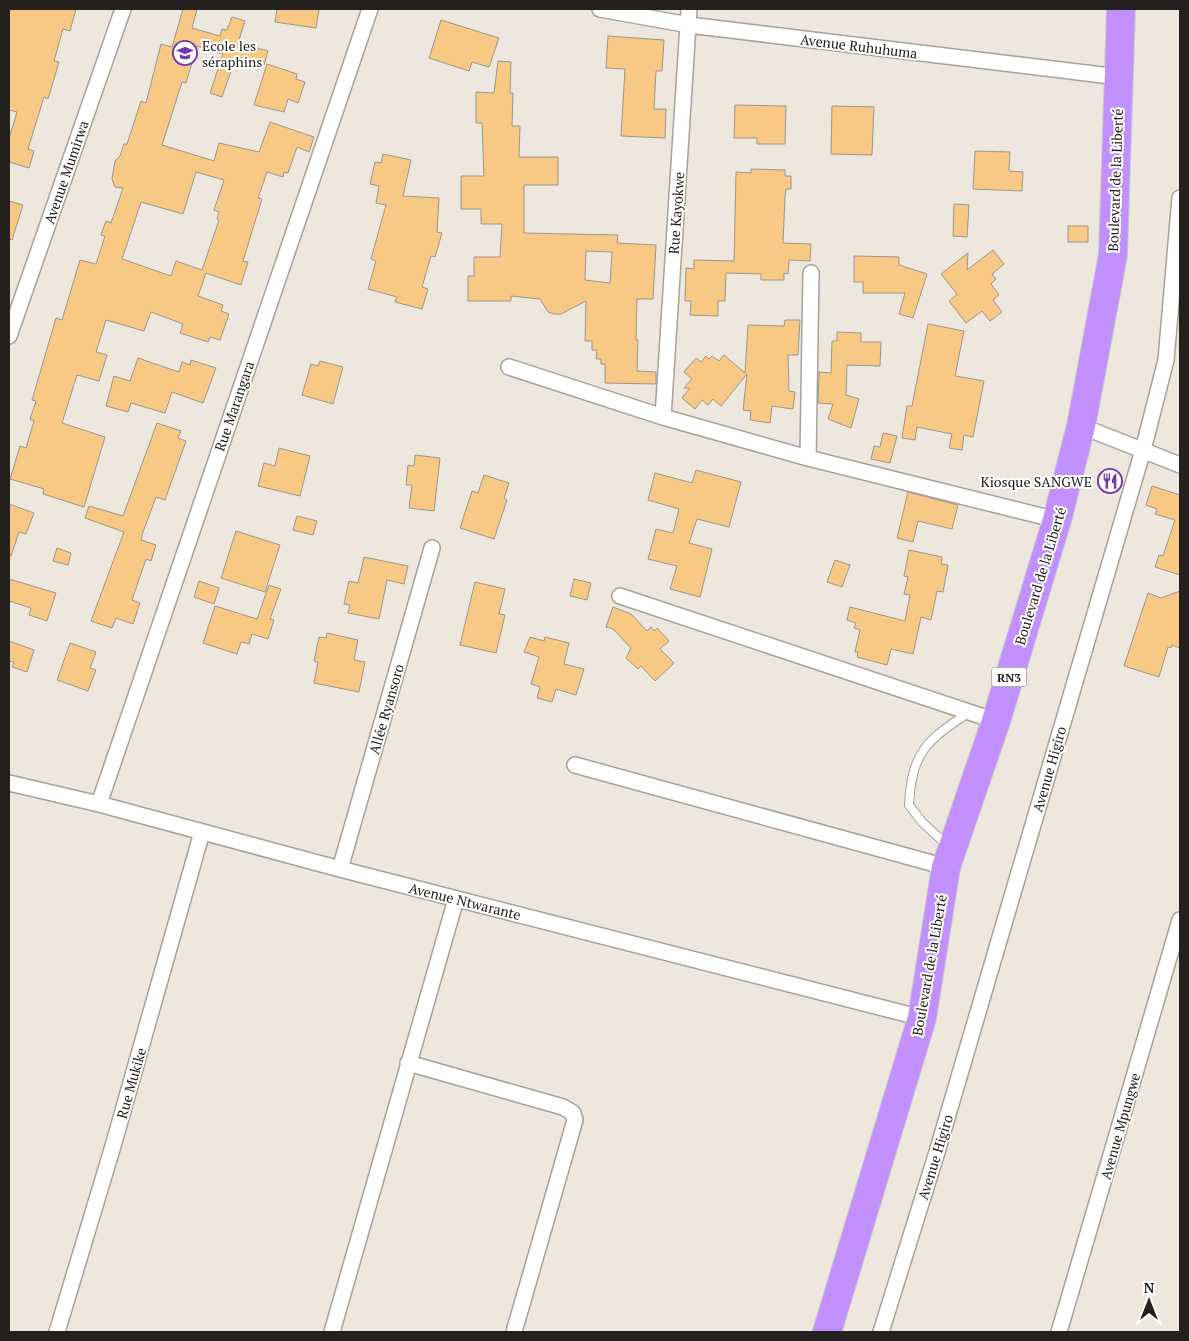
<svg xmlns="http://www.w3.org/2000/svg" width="1189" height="1341" font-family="'PT Serif',serif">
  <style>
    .building { fill: #f8c984; stroke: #9b958d; fill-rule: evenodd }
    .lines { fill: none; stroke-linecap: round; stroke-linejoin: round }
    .lane-casing { stroke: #a7a198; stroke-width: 10 }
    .street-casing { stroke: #a7a198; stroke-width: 18 }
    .highway-casing { stroke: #cac9c9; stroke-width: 30 }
    .lane { stroke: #fff; stroke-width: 8 }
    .street { stroke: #fff; stroke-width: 15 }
    .highway { stroke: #c290fc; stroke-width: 28 }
    .labels { text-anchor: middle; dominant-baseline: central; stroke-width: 4; stroke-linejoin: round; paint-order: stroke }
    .shield { fill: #fff; stroke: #656361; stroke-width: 1 }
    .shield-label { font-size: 12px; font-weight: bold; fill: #23201d }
    .poi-label { font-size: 14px; fill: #23201d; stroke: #fff; text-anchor: start }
    .street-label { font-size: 14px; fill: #23201d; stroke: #fff }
  </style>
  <rect width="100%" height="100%" fill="#eee7de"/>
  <path class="building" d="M 9,9 L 76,9 L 70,31 L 63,29 L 54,61 L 59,62 L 48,99 L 44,97 L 28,149 L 34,151 L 29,168 L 9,162 L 9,139 L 17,112 L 9,110 Z
    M 183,9 L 197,9 L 192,28 L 220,36 L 222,29 L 227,30 L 232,17 L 245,21 L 238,43 L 268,51 L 264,65 L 236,57 L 222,97 L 210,93 L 223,54 L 197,46 L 186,83 L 182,82 L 162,145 L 214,161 L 219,143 L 259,152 L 270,122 L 314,137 L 309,152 L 297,147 L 288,173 L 284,172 L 283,177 L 267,172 L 258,198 L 262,199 L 243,261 L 248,262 L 241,285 L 206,273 L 198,296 L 223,305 L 221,311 L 229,314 L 220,340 L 210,337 L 208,342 L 180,333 L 183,324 L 151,312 L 144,331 L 106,320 L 96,352 L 107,355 L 99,381 L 77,375 L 62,423 L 105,437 L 84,507 L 43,494 L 44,489 L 10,479 L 20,446 L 26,448 L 34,421 L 30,419 L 36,401 L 32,400 L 56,318 L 62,320 L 80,260 L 96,264 L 105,236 L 101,235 L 106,221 L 111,223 L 123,188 L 115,187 L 112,179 L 115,161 L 120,156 L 124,144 L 127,144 L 141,101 L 146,103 L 161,44 L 172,47 ZM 196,172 L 224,180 L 214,210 L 219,212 L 217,219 L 219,220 L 202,270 L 176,261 L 171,276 L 122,259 L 141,202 L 183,214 Z
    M 277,9 L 319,9 L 316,28 L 275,22 Z
    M 441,20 L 499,38 L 489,67 L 472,62 L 469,71 L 429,58 Z
    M 608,36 L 664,40 L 662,71 L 656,71 L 654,109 L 666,109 L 665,138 L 621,136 L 625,69 L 606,68 Z
    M 498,61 L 511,62 L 510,93 L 513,93 L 512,126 L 520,126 L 519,157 L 558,157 L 558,185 L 524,185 L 524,233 L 618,235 L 617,243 L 656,245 L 653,299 L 637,299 L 636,340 L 638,340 L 637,371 L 656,372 L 656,384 L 605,383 L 605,364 L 601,364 L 601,359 L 596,359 L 597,350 L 592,350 L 592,341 L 585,341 L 586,301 L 561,314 L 554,314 L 548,312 L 540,299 L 511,296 L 511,301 L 468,301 L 468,276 L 474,276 L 474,257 L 500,257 L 502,224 L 481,224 L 481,209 L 461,209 L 461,176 L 484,176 L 482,123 L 476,123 L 476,92 L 494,93 ZM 586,251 L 612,252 L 610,283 L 585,280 Z
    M 267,64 L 297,74 L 296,79 L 305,82 L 298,103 L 288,99 L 284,112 L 254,105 Z
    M 735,105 L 786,106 L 785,144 L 757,144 L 757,138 L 734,138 Z
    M 832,106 L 874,107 L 872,155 L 831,154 Z
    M 975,151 L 1010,152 L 1009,171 L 1023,172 L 1022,191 L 973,189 Z
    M 383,154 L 411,160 L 403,196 L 439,198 L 437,232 L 442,233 L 435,257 L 431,256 L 422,287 L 428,289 L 422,309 L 395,302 L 397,297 L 368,289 L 376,261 L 371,259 L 386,205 L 376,203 L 379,186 L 370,184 L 375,162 L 381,163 Z
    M 751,169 L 785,170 L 785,176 L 791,176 L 791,189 L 786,189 L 785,197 L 783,243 L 811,244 L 810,261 L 789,260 L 788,274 L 784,273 L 784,280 L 761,280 L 761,274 L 726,273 L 725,301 L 718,301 L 718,316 L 690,315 L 691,301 L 685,301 L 686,268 L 694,269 L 694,260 L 734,261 L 736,172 L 751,173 Z
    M 9,201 L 23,205 L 12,240 L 9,239 Z
    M 954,204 L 969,205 L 967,237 L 953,236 Z
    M 1068,226 L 1088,226 L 1088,242 L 1068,242 Z
    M 993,250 L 1004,264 L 992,274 L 996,279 L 991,284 L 999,295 L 993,300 L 1002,312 L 990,321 L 982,311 L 966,323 L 949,301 L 957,294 L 941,274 L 968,253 L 967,270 Z
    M 854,256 L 899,257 L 899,265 L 927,274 L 913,318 L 899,314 L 905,293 L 863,293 L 863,282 L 854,282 Z
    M 785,320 L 800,320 L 798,355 L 788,355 L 789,391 L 795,392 L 793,409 L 772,406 L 770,423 L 750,420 L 751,411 L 743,410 L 747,374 L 721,406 L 713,399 L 708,405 L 702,400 L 695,409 L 682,398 L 690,388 L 684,388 L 692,379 L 684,372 L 696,358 L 701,362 L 706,356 L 709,359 L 712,356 L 719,361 L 724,355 L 745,373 L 748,325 L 784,326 Z
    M 928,324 L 964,331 L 955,376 L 984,381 L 973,437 L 964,435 L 962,450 L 949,448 L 952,434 L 917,427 L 915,440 L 902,438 L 907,406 L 912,406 Z
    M 837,332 L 861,333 L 861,342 L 881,342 L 880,366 L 847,365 L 846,395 L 859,399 L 851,428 L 828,419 L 833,404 L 818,403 L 819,372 L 831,373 L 832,341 L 837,341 Z
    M 138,358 L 179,372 L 182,362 L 190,365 L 191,360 L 216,368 L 203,403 L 172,392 L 165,413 L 131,403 L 128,412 L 106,406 L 114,376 L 130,381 Z
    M 320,361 L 343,367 L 333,404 L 302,395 L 311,364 L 318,366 Z
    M 157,423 L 181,431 L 178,438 L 186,441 L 165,500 L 156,497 L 143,532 L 141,540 L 156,545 L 151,561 L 146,559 L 132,600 L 140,603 L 133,624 L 116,618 L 112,628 L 91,621 L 124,532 L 85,518 L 89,506 L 123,516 Z
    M 883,433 L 897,436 L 890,463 L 871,459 L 874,446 L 880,447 Z
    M 279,448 L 310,456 L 300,496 L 258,486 L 264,463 L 275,466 Z
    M 415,455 L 440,458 L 434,511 L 409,508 L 412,485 L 406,485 L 408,465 L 414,466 Z
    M 696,470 L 741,482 L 729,527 L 697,519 L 689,543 L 712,549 L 700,597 L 670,589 L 677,566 L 648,559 L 656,529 L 673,533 L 679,509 L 648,500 L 655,473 L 692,483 Z
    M 484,475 L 509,483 L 504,498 L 507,500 L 494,539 L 460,528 L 472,491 L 478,493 Z
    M 1152,486 L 1180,495 L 1180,575 L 1155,567 L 1159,555 L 1163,556 L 1175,520 L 1155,514 L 1157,509 L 1146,505 Z
    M 908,492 L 958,505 L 952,529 L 918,521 L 913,542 L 897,538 Z
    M 9,504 L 34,513 L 26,534 L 19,532 L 11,556 L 9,555 Z
    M 297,516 L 317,521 L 313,535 L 293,530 Z
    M 236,531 L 280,545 L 265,592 L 221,578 Z
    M 57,548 L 71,553 L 68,565 L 53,561 Z
    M 909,550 L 942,557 L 941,564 L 948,565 L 943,592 L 937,591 L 931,620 L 921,617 L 913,654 L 891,649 L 887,665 L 857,657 L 858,652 L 855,652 L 860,630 L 854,628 L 856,623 L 847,620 L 850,607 L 905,621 L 910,595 L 904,594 L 908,577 L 904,576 Z
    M 364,557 L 408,566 L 404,584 L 387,580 L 379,619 L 348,613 L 350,605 L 344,604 L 349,581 L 358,583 Z
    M 835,560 L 850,565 L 842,587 L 827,582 Z
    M 9,579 L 56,593 L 47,621 L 29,615 L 31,608 L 9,601 Z
    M 574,579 L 591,583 L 587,600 L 570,596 Z
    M 199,581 L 219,588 L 214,604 L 194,597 Z
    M 475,582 L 505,589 L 499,614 L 505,615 L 496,653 L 460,645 Z
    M 269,585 L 281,589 L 270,619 L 274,620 L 268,639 L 252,634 L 249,644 L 241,642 L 237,654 L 203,643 L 215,606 L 257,619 Z
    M 1180,591 L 1180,648 L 1172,645 L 1171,648 L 1168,647 L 1159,677 L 1124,666 L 1148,593 L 1161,598 Z
    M 613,607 L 631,614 L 647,631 L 651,627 L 654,631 L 657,628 L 669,641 L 660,649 L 674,663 L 655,681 L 641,666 L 638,669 L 626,658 L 631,648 L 613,629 L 606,627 Z
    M 327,633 L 358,640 L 354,660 L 365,662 L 359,692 L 314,683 L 318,662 L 314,661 L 319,637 L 326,638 Z
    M 530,637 L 544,641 L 545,637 L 569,643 L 564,664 L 584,669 L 576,695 L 556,689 L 552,702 L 537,698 L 540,687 L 531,684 L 539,657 L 524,652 Z
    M 9,641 L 34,650 L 27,672 L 12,667 L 14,662 L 9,661 Z
    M 70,643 L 96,652 L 90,668 L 96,670 L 88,691 L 57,680 Z"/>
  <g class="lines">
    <defs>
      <path id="lane" d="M 948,846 L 922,822 L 909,805 C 912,752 926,741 968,713"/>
      <path id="street" d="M 600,9 L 689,25 L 1119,77
        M 9,336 L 123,9
        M 509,367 L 663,417 L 808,458 L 1057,520
        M 663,417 L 689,9
        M 1081,426 L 1180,465
        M 808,458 L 811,273
        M 620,596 L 996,721
        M 575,765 L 946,867
        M 9,783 L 99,804 L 340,869 L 922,1018
        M 99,804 L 370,9
        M 340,869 L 432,548
        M 408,1063 L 563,1107 L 573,1113 L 575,1120 L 514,1332
        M 57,1332 L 113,1146 L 202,832
        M 332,1332 L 456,899
        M 881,1332 L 937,1152 L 1143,450 L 1166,360 L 1180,198
        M 1059,1332 L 1180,920"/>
      <path id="highway" d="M 827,1332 L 922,1018 L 946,867 L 996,721 L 1057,520 L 1081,426 L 1113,255 L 1121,9"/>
    </defs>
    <use href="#lane" class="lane-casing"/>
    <use href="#street" class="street-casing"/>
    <use href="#highway" class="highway-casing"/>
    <use href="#lane" class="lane"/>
    <use href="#street" class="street"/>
    <use href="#highway" class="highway"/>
  </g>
  <defs>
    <symbol id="school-ring" viewBox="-11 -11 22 22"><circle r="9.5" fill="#fff" stroke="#7437ac" stroke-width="1.5"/><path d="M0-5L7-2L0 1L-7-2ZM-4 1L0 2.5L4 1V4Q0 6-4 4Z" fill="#7437ac"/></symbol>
    <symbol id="restaurant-ring" viewBox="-11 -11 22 22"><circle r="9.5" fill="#fff" stroke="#7437ac" stroke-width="1.5"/><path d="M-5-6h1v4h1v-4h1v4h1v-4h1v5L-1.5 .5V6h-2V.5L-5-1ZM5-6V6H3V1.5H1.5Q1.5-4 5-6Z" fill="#7437ac"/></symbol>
  </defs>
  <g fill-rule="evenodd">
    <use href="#school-ring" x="171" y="39" width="28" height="28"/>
    <use href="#restaurant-ring" x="1096" y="467" width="28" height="28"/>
  </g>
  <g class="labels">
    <rect class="shield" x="991.5" y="667.5" width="35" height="19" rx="4"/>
    <g class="shield-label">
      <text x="1009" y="677">RN3</text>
    </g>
    <g class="poi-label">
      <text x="202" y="45">Ecole les<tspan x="202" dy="16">séraphins</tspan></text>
      <text x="1092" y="481" text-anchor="end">Kiosque SANGWE</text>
    </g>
    <g class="street-label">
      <text transform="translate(859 46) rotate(7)">Avenue Ruhuhuma</text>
      <text transform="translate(66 172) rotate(-71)">Avenue Mumirwa</text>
      <text transform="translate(1115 180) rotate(-88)">Boulevard de la Liberté</text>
      <text transform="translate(676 213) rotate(-86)">Rue Kayokwe</text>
      <text transform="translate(234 406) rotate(-71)">Rue Marangara</text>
      <text transform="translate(1040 576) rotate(-73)">Boulevard de la Liberté</text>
      <text transform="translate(386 709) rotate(-74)">Allée Ryansoro</text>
      <text transform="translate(1049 769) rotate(-74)">Avenue Higiro</text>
      <text transform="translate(465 901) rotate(14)">Avenue Ntwarante</text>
      <text transform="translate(929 965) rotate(-80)">Boulevard de la Liberté</text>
      <text transform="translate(131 1083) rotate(-74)">Rue Mukike</text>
      <text transform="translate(1120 1126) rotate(-74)">Avenue Mpungwe</text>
      <text transform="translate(935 1157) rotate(-73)">Avenue Higiro</text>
    </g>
  </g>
  <rect width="1189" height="1341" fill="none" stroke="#23201d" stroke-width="20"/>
  <g transform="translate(1149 1301)" stroke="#ffffff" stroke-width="4" paint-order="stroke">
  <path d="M0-4L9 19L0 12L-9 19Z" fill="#23201d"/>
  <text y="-8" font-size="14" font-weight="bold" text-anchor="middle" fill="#23201d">N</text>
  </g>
</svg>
